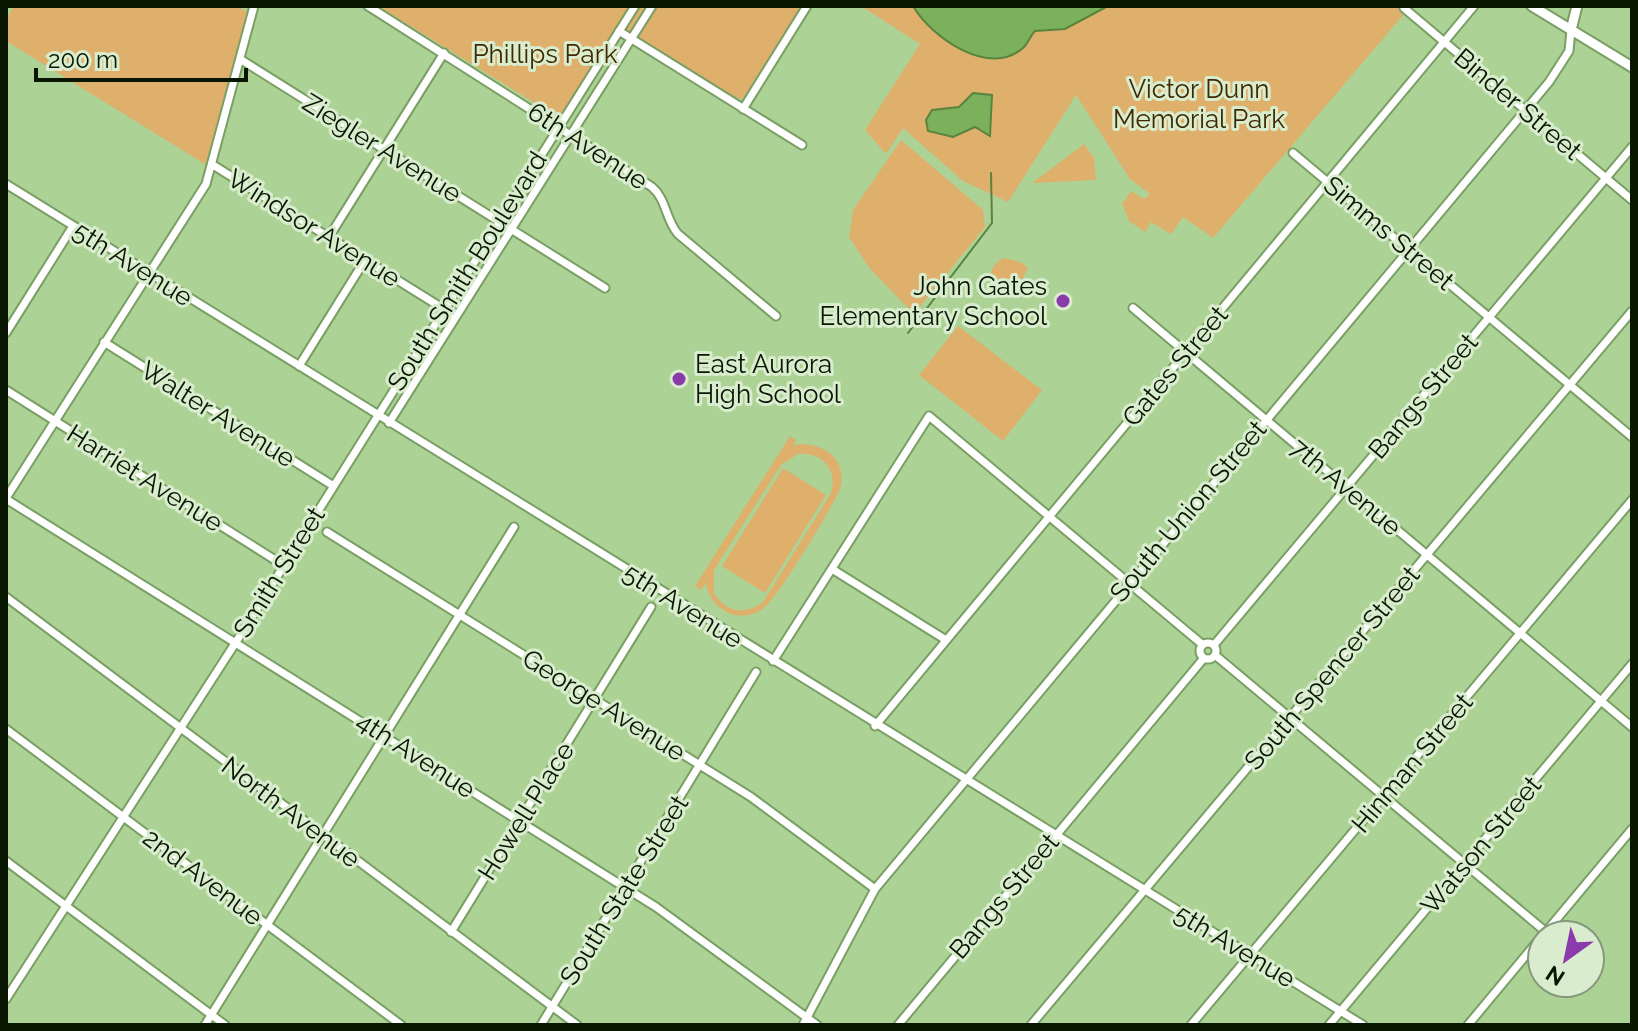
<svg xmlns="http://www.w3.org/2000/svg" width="1638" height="1031" font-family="Raleway,sans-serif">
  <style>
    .green { fill: #dfaf6c; fill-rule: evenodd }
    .water { fill: #7cb15b; stroke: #5a8340; stroke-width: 2 }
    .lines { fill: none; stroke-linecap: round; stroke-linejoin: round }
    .stream { stroke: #5a8340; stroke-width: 2 }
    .street-casing { stroke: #7a9f64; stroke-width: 11 }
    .secondary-casing { stroke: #7a9f64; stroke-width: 13 }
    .street { stroke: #fff; stroke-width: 7 }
    .secondary { stroke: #fff; stroke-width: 9 }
    .poi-dot { fill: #8a3aaa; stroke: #d9edce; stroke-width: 3 }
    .labels { text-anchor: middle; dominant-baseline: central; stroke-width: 6; stroke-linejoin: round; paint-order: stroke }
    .park-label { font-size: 26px; fill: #402800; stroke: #d9edce }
    .street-label { font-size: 26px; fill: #091702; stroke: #d9edce }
    .poi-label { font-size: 26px; fill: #091702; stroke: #d9edce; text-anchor: end }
  </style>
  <rect width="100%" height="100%" fill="#acd395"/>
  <path class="green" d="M 14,6 L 237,6 L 247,12 L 208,166 L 6,41 L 6,19 Z
    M 378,6 L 804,6 L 742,99 L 728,95 L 620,27 L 562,116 L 557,117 Z
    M 861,6 L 913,6 C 919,16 930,24 939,32 C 975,64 1001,67 1035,31 L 1065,29 L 1108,6 L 1401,6 L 1398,9 L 1404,14 L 1213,238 L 1183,217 L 1171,234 L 1151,222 L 1145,232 L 1129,221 L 1122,204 L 1131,191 L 1144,199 L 1150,194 L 1130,179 L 1076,95 L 1008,202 L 963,181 L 903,128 L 886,154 L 865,130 L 920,44 Z
    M 901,140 L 983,210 L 985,227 L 914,314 L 870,269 L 849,237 L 853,210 Z
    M 1084,144 L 1094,158 L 1096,180 L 1032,183 Z
    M 1003,258 L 1021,262 L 1028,268 L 1013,296 L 992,285 C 988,273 992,265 1003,258 Z
    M 958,326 L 1042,390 L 1003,441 L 919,375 Z
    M 790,436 L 796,440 L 794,445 C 819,441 846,456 841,485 C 838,500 779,595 766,606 C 743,627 710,611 706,583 L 701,590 L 695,586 ZM 798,454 C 822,452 838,469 831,493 L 763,602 C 745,615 726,613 714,593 L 714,570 L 781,465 Z
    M 783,468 L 826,495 L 765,593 L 722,566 Z"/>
  <path class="water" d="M 913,6 L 1108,6 L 1065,29 L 1035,31 C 1030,36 1029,42 1024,47 C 990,79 931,37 913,6 Z
    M 973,93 L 992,95 L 990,136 L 975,127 L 953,137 L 928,131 L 926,120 L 932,110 L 959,107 Z"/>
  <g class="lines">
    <path class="stream" d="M 908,333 L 992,223 L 991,173"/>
    <defs>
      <path id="street" d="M 368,6 L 652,187 C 667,200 665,219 678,234 L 776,316
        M 1404,8 L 1632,200
        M 619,31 L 802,145
        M 240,59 L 605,288
        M 743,109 L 807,6
        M 1293,153 L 1632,437
        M 213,165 L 455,316
        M 6,184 L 1363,1025
        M 329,237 L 444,53
        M 1133,308 L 1632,727
        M 6,333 L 73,226
        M 104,342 L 332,485
        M 299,366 L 365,260
        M 6,390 L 283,565
        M 389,423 L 652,6
        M 6,498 L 206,184 L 254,6
        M 6,499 L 656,907 L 817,1025
        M 327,532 L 751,797 L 875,889
        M 832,569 L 946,640
        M 6,597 L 577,1025
        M1200 651a8 8 0 1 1 16 0a8 8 0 1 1-16 0Z
        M 1214,645 L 1632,147
        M 1215,655 L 1546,932
        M 773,661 L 929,416 L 1203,645
        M 875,726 L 1474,6
        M 6,729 L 401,1025
        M 6,861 L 225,1025
        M 451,932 L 651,607
        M 1545,933 L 1632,829
        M 6,999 L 236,642 L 635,6
        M 205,1025 L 514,527
        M 541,1025 L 756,672
        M 803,1025 L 875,889 L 1549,82 L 1569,51 L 1571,30
        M 898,1025 L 1204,658
        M 1031,1025 L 1632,311
        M 1191,1025 L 1632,500
        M 1329,1025 L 1632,664
        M 1468,1025 L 1542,936"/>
      <path id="secondary" d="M 1532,6 L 1632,67
        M 1571,30 L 1577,6"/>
    </defs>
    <use href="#street" class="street-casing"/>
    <use href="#secondary" class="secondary-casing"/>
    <use href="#street" class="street"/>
    <use href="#secondary" class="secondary"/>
  </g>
  <g class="poi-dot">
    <circle cx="1063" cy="301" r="8"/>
    <circle cx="679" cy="379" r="8"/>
  </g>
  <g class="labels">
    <g class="park-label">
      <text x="545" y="54">Phillips Park</text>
      <text x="1199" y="89">Victor Dunn<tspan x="1199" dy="30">Memorial Park</tspan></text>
    </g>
    <g class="street-label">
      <text transform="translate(1518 104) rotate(40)">Binder Street</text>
      <text transform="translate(588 146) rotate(33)">6th Avenue</text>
      <text transform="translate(382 148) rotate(32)">Ziegler Avenue</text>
      <text transform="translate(314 228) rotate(32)">Windsor Avenue</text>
      <text transform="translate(1389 233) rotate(40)">Simms Street</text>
      <text transform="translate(133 264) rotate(32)">5th Avenue</text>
      <text transform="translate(467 271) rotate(-58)">South Smith Boulevard</text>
      <text transform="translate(1175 366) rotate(-50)">Gates Street</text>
      <text transform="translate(1423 396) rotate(-50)">Bangs Street</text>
      <text transform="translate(218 414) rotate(32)">Walter Avenue</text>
      <text transform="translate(145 478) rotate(32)">Harriet Avenue</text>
      <text transform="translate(1346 487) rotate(40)">7th Avenue</text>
      <text transform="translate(1188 511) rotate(-50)">South Union Street</text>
      <text transform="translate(279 572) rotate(-58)">Smith Street</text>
      <text transform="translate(683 606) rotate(32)">5th Avenue</text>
      <text transform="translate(1332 668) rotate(-50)">South Spencer Street</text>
      <text transform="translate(604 705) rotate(32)">George Avenue</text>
      <text transform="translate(416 755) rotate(33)">4th Avenue</text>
      <text transform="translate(1412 763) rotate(-50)">Hinman Street</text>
      <text transform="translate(526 811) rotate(-58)">Howell Place</text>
      <text transform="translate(291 812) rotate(37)">North Avenue</text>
      <text transform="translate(1481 845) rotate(-50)">Watson Street</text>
      <text transform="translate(203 877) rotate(37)">2nd Avenue</text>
      <text transform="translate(624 890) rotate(-58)">South State Street</text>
      <text transform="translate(1004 896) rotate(-50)">Bangs Street</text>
      <text transform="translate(1235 946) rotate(31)">5th Avenue</text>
    </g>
    <g class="poi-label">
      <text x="1047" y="286">John Gates<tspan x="1047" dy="30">Elementary School</tspan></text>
      <text x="695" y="364" text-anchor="start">East Aurora<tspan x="695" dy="30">High School</tspan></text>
    </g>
  </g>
  <rect width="1638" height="1031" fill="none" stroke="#091702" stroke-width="16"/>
  <g transform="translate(1566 959) rotate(213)"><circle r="38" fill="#d9edce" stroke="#86977c" stroke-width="2"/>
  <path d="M0-6L14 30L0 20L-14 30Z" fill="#8a3aaa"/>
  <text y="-12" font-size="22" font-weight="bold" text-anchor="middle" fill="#091702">N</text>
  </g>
  <path d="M36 68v12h210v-12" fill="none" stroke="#091702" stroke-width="4"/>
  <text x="48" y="68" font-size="24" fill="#091702" stroke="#d9edce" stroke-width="6" paint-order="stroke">200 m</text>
</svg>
